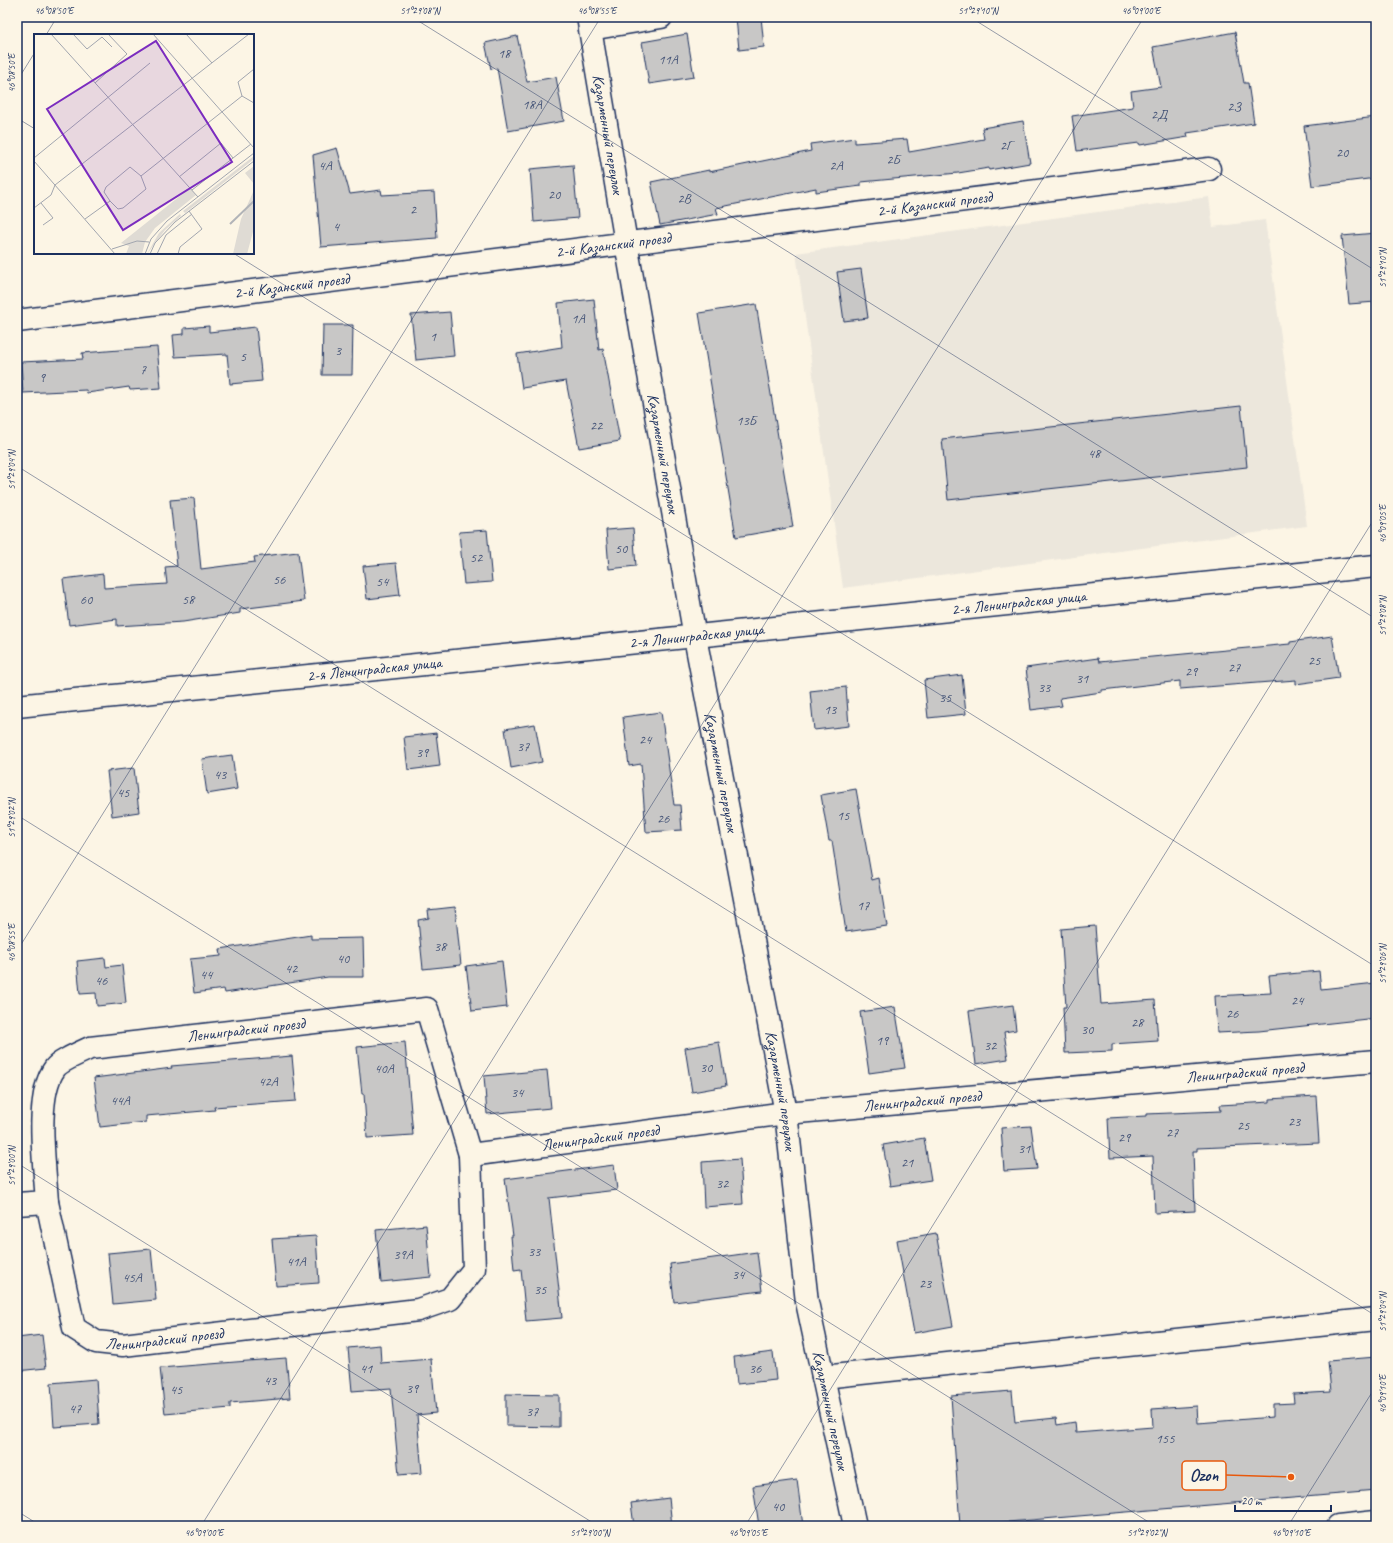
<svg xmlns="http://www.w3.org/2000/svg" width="1393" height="1543" font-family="Caveat,sans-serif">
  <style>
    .built { fill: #ece7dc }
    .building { fill: #c8c7c6; stroke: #1b2f5e }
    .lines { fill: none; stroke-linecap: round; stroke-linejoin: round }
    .minor-casing { stroke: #1b2f5e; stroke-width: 25 }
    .minor { stroke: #fcf5e5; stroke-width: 22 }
    .ticks { fill: none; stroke: #1b2f5e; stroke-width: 1; stroke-opacity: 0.45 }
    .labels { text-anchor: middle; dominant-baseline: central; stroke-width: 3.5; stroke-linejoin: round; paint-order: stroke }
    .number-label { font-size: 14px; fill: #465578 }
    .street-label { font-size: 16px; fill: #1b2f5e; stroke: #fcf5e5 }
    .inset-river { fill: none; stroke: #b2b4b8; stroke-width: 2 }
    .inset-road { fill: none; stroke: #a2a6af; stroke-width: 1 }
    .view { fill: #7b2cbf; fill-opacity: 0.15; stroke: #7b2cbf; stroke-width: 2 }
    .inset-edge { fill: none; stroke: #1b2f5e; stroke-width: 2 }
    .leader { fill: none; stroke: #e8590c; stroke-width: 1.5 }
    .callout-dot { fill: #e8590c; stroke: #fcf5e5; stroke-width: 1.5 }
    .callout { fill: #fcf5e5; stroke: #e8590c; stroke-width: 1.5 }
    .callout-label { font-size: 17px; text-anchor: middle; font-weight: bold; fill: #1b2f5e }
    .neatline { fill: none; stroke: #1b2f5e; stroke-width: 1.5 }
    .ticks-label { font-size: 10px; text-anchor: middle; fill: #1b2f5e }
  </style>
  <rect width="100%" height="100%" fill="#fcf5e5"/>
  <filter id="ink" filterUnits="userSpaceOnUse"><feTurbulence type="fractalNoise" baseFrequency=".025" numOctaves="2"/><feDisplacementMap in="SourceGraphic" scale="8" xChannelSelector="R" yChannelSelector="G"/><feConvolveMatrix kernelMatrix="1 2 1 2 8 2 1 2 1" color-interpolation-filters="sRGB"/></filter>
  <g filter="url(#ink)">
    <path class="built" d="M 1209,197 L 1213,227 L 1265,220 L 1307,526 L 843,588 L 796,253 Z"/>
    <path class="building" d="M 736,17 L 761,17 L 764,47 L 739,50 Z
      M 1235,32 L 1244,83 L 1248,83 L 1254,123 L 1187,133 L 1188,137 L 1140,145 L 1139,143 L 1077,151 L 1072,116 L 1133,107 L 1131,91 L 1161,87 L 1153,47 Z
      M 687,34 L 694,77 L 649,84 L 642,42 Z
      M 517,36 L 527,82 L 556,77 L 564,121 L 508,131 L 497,68 L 491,69 L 485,43 Z
      M 1376,117 L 1376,178 L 1312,186 L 1304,126 Z
      M 1023,121 L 1030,163 L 989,170 L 989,168 L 958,173 L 861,182 L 861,186 L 816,192 L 816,188 L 716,208 L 718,214 L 660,225 L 651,182 L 709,170 L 709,172 L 811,151 L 810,144 L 855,138 L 855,143 L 907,139 L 909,152 L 984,139 L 982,128 Z
      M 337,148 L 350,194 L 381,190 L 382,195 L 434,192 L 437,238 L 321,247 L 313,155 Z
      M 573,165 L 578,218 L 534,222 L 530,169 Z
      M 1376,233 L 1376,302 L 1349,304 L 1342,236 Z
      M 861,269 L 868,318 L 844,321 L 837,272 Z
      M 594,299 L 599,350 L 603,349 L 620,441 L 579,448 L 566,381 L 522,388 L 517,354 L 562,347 L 558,303 Z
      M 756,304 L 793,527 L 736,537 L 699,313 Z
      M 450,312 L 454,356 L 416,360 L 411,315 Z
      M 323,325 L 353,325 L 352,375 L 322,375 Z
      M 209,326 L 209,332 L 256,327 L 262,381 L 230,384 L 227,354 L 175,357 L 173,335 L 184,334 L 184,328 Z
      M 157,347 L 161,388 L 130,390 L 129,387 L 87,393 L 86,390 L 23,393 L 21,362 L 83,359 L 82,353 Z
      M 1241,406 L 1247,467 L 948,500 L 942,439 Z
      M 194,498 L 201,569 L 255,562 L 254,557 L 298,552 L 304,601 L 240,609 L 240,613 L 183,622 L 117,626 L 117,619 L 69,625 L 63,579 L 103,574 L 104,588 L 167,584 L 165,567 L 177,566 L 170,500 Z
      M 633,528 L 636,566 L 609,569 L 606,530 Z
      M 487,530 L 492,582 L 464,584 L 459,532 Z
      M 396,563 L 400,595 L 367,599 L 363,566 Z
      M 1332,636 L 1339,678 L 1296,684 L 1296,680 L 1180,689 L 1180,681 L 1102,690 L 1102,692 L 1060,698 L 1062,706 L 1031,710 L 1026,668 L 1098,658 L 1099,662 L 1290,644 L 1290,642 Z
      M 962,675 L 966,714 L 928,718 L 924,680 Z
      M 846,687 L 849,726 L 814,730 L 810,691 Z
      M 661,712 L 674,805 L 680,805 L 682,830 L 646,832 L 641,764 L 629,766 L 623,717 Z
      M 535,724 L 542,762 L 511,768 L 505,729 Z
      M 436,733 L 440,766 L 408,770 L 404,737 Z
      M 232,755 L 237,789 L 207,794 L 202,759 Z
      M 134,768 L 139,812 L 112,816 L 107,771 Z
      M 856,789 L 872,880 L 879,878 L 887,926 L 846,932 L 832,841 L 829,841 L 821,795 Z
      M 455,907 L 461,965 L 423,969 L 418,920 L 429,918 L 428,910 Z
      M 1095,926 L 1101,1004 L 1155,1000 L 1158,1041 L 1112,1044 L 1112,1051 L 1065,1053 L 1063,1007 L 1066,1007 L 1061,929 Z
      M 311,935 L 311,939 L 363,938 L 364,977 L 328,977 L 225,993 L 224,989 L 194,993 L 190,959 L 221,956 L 220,949 Z
      M 105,958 L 106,967 L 122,965 L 126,1003 L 97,1006 L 96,993 L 80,994 L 77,961 Z
      M 502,961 L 507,1007 L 472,1011 L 466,966 Z
      M 1319,971 L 1321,989 L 1376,983 L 1376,1018 L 1259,1031 L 1217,1033 L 1215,996 L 1271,993 L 1269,976 Z
      M 1013,1005 L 1016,1030 L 1004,1032 L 1008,1059 L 976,1064 L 969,1011 Z
      M 895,1007 L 905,1068 L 869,1073 L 860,1012 Z
      M 405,1042 L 413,1135 L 367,1138 L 364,1094 L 362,1094 L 357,1047 Z
      M 719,1042 L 726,1086 L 692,1092 L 685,1048 Z
      M 292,1056 L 296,1101 L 214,1107 L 215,1110 L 146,1116 L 146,1122 L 100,1127 L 94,1078 L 172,1068 L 171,1066 Z
      M 547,1070 L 551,1108 L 487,1114 L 484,1076 Z
      M 1316,1096 L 1319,1143 L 1197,1148 L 1197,1151 L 1193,1151 L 1195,1211 L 1155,1213 L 1153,1156 L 1110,1158 L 1108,1118 L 1146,1116 L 1146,1114 L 1221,1111 L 1220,1105 L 1270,1102 L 1270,1099 Z
      M 1031,1126 L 1037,1169 L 1004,1171 L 1001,1128 Z
      M 924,1138 L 931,1180 L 890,1186 L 883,1145 Z
      M 740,1159 L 743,1204 L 704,1207 L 702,1162 Z
      M 614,1165 L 617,1190 L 549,1198 L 562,1318 L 526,1321 L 521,1269 L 514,1270 L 511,1236 L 513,1236 L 505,1179 Z
      M 426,1225 L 431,1277 L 381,1282 L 376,1230 Z
      M 936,1233 L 953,1326 L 914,1333 L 897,1240 Z
      M 316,1236 L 319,1283 L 276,1286 L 272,1239 Z
      M 151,1249 L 156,1300 L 113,1304 L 108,1253 Z
      M 757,1252 L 762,1291 L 674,1302 L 670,1264 Z
      M 42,1335 L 46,1368 L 17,1371 L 17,1338 Z
      M 380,1345 L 381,1363 L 431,1359 L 436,1413 L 417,1415 L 422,1473 L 399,1475 L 391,1388 L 352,1391 L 348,1348 Z
      M 773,1352 L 776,1380 L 737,1384 L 734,1357 Z
      M 1376,1357 L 1376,1491 L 960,1526 L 951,1396 L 1012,1391 L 1015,1422 L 1056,1418 L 1057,1425 L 1075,1422 L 1076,1433 L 1153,1427 L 1152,1409 L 1197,1406 L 1198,1423 L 1273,1417 L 1273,1404 L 1294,1403 L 1293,1394 L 1331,1392 L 1328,1361 Z
      M 286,1358 L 290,1398 L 230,1403 L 230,1408 L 165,1414 L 160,1368 Z
      M 96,1379 L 99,1424 L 54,1427 L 51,1383 Z
      M 506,1394 L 559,1395 L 559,1427 L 506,1426 Z
      M 797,1480 L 803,1526 L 759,1526 L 753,1486 Z
      M 669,1498 L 672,1526 L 634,1526 L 631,1503 Z"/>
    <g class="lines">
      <defs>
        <g id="minor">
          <path id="s1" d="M 588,17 L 626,243 L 695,637 L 786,1113 L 807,1302 L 855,1526"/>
          <path d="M 590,29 L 661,17"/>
          <path id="s2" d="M 17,321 L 1209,169"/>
          <path id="s3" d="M 17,706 L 1376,566"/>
          <path id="s4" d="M 47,1202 L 74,1328 L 96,1342 L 123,1345 L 418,1310 L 450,1299 L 474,1269 L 470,1155"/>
          <path id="s5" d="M 17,1204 L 47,1202 C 45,1167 34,1096 55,1068 C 60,1061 82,1052 90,1048 L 427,1009 L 470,1155 L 786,1113 L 1376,1061"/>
          <path d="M 823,1377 L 1376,1319"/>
          <path d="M 1338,1526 L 1376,1522"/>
        </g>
      </defs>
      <use href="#minor" class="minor-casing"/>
      <use href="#minor" class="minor"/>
    </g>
  </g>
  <path class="ticks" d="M 412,17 L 1376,619M 970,17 L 1376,271M 46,35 L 57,17M 17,81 L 35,52M 17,118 L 35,129M 233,253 L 1376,967M 17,466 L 1376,1316M 17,815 L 1155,1526M 17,951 L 601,17M 17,1163 L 598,1526M 17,1511 L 41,1526M 201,1526 L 1144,17M 745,1526 L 1376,516M 1288,1526 L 1376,1386"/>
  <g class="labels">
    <g class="number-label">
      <text x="504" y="53">18</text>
      <text x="668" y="59">11А</text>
      <text x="532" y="104">18А</text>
      <text x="1234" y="106">2З</text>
      <text x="1159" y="114">2Д</text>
      <text x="1006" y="145">2Г</text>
      <text x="1342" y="152">20</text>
      <text x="893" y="159">2Б</text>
      <text x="325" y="165">4А</text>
      <text x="836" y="165">2А</text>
      <text x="554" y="194">20</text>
      <text x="684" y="198">2В</text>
      <text x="413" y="209">2</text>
      <text x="336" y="226">4</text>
      <text x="578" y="318">1А</text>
      <text x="433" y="336">1</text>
      <text x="338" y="350">3</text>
      <text x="243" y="356">5</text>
      <text x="143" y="369">7</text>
      <text x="42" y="377">9</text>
      <text x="746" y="420">13Б</text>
      <text x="596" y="425">22</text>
      <text x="1094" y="453">48</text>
      <text x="621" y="548">50</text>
      <text x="476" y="557">52</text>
      <text x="279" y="579">56</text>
      <text x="382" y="581">54</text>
      <text x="86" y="599">60</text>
      <text x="188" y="599">58</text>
      <text x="1314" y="660">25</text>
      <text x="1234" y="667">27</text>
      <text x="1191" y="671">29</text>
      <text x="1082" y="678">31</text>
      <text x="1044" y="687">33</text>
      <text x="945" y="697">35</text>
      <text x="830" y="709">13</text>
      <text x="645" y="739">24</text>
      <text x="523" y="746">37</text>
      <text x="422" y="752">39</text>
      <text x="220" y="774">43</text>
      <text x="123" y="792">45</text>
      <text x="843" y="815">15</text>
      <text x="663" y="818">26</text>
      <text x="863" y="905">17</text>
      <text x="440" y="946">38</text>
      <text x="343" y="958">40</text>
      <text x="291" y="968">42</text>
      <text x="206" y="974">44</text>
      <text x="101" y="980">46</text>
      <text x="1297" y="1000">24</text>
      <text x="1232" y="1013">26</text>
      <text x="1137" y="1022">28</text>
      <text x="1087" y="1029">30</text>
      <text x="882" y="1040">19</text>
      <text x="990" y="1045">32</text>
      <text x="706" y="1067">30</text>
      <text x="384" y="1068">40А</text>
      <text x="268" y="1081">42А</text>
      <text x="517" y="1092">34</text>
      <text x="120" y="1100">44А</text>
      <text x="1294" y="1121">23</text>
      <text x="1243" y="1125">25</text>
      <text x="1172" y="1132">27</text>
      <text x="1124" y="1137">29</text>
      <text x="1024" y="1148">31</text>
      <text x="907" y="1162">21</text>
      <text x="722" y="1183">32</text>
      <text x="534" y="1251">33</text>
      <text x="403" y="1254">39А</text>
      <text x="296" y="1261">41А</text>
      <text x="738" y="1274">34</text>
      <text x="132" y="1277">45А</text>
      <text x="925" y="1283">23</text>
      <text x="540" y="1289">35</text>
      <text x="366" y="1368">41</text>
      <text x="755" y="1368">36</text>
      <text x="270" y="1380">43</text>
      <text x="412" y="1388">39</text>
      <text x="176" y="1389">45</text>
      <text x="75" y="1408">47</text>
      <text x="532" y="1411">37</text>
      <text x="1165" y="1438">155</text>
      <text x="778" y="1506">40</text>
    </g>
    <g class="street-label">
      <text stroke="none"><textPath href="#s1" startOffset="119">Казарменный переулок</textPath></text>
      <text stroke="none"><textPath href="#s2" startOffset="925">2-й Казанский проезд</textPath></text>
      <text stroke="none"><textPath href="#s2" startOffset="601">2-й Казанский проезд</textPath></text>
      <text stroke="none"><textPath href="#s2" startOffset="277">2-й Казанский проезд</textPath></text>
      <text stroke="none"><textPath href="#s1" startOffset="443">Казарменный переулок</textPath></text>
      <text stroke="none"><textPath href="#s3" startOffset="1007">2-я Ленинградская улица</textPath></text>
      <text stroke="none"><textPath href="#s3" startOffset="683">2-я Ленинградская улица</textPath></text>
      <text stroke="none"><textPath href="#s3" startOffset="359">2-я Ленинградская улица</textPath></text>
      <text stroke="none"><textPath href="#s1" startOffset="767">Казарменный переулок</textPath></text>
      <text stroke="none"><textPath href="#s5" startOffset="364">Ленинградский проезд</textPath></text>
      <text stroke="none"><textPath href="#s5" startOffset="1478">Ленинградский проезд</textPath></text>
      <text stroke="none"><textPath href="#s1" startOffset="1091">Казарменный переулок</textPath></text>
      <text stroke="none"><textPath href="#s5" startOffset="1154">Ленинградский проезд</textPath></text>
      <text stroke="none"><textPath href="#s5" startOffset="830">Ленинградский проезд</textPath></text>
      <text stroke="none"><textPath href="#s4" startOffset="224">Ленинградский проезд</textPath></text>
      <text stroke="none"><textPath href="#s1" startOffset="1415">Казарменный переулок</textPath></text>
    </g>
  </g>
  <g transform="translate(34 34)">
    <rect width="220" height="220" fill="#fcf5e5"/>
    <path d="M 220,122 L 220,125 L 151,179 L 149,177 ZM 220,132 L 220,150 L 211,139 ZM 156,154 L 162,161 L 121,194 L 111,208 L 108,220 L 92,220 L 95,212 L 87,209 ZM 220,156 L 220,194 L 213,220 L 199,220 L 207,185 ZM 146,180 L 147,182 L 131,196 L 113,220 L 125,199 Z" fill="#dfdbd4"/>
    <path class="inset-river" d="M 196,190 L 220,167"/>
    <path class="inset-road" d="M 17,0 L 164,163M 39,0 L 53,15 L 68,3 L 78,13M 119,0 L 220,114M 152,0 L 178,29M 61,49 L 93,20 L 74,0M 208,62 L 220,69M 0,124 L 116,29M 0,127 L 81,220M 145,143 L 187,109 L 199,124M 158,156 L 217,110M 76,167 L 84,175 L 89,174 L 112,155 L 107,142M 7,169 L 19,184 L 9,191M 0,174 L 17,161 L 21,151 L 215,0M 51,185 L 76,167 L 70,158 L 72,153 L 96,133 L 107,142 L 208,62 L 204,48 L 220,35M 78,215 L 103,207 L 115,208M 111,220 L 117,205 L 133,187 L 220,119M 116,220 L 121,209 L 141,188 L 220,127M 123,220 L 132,201 L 158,180M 144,220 L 146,213 L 168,195 L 155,177"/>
    <path class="view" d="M 122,7 L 198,128 L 89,196 L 13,75 Z"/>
    <rect width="220" height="220" class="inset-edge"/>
  </g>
  <path class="leader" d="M1291 1477L1226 1475"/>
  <circle class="callout-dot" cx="1291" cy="1477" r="4"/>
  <rect class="callout" x="1182" y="1461" width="44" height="29" rx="4"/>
  <g class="callout-label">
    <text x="1204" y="1481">Ozon</text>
  </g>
  <rect width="1393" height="1543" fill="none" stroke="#fcf5e5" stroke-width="44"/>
  <path d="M1235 1505v6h96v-6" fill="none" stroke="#1b2f5e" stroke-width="2"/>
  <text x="1241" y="1505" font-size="12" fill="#1b2f5e" stroke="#fcf5e5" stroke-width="3" paint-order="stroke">20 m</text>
  <rect x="22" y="22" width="1349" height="1499" class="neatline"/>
  <g class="ticks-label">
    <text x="54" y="14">46°08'50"E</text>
    <text x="420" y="14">51°29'08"N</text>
    <text x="597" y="14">46°08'55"E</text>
    <text x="978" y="14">51°29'10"N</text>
    <text x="1141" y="14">46°09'00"E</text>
    <text transform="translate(11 73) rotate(-90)" y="4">46°08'50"E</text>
    <text transform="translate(1382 268) rotate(-90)" y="4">51°29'10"N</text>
    <text transform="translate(11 470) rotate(-90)" y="4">51°29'04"N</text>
    <text transform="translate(1382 524) rotate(-90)" y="4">46°09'05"E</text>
    <text transform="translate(1382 616) rotate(-90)" y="4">51°29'08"N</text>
    <text transform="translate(11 818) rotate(-90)" y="4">51°29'02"N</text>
    <text transform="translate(11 943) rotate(-90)" y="4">46°08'55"E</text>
    <text transform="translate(1382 964) rotate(-90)" y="4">51°29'06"N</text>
    <text transform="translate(11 1166) rotate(-90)" y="4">51°29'00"N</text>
    <text transform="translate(1382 1312) rotate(-90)" y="4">51°29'04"N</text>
    <text transform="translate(1382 1394) rotate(-90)" y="4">46°09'10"E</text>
    <text x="204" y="1536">46°09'00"E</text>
    <text x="590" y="1536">51°29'00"N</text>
    <text x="748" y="1536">46°09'05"E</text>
    <text x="1147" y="1536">51°29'02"N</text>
    <text x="1291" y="1536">46°09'10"E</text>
  </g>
</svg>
